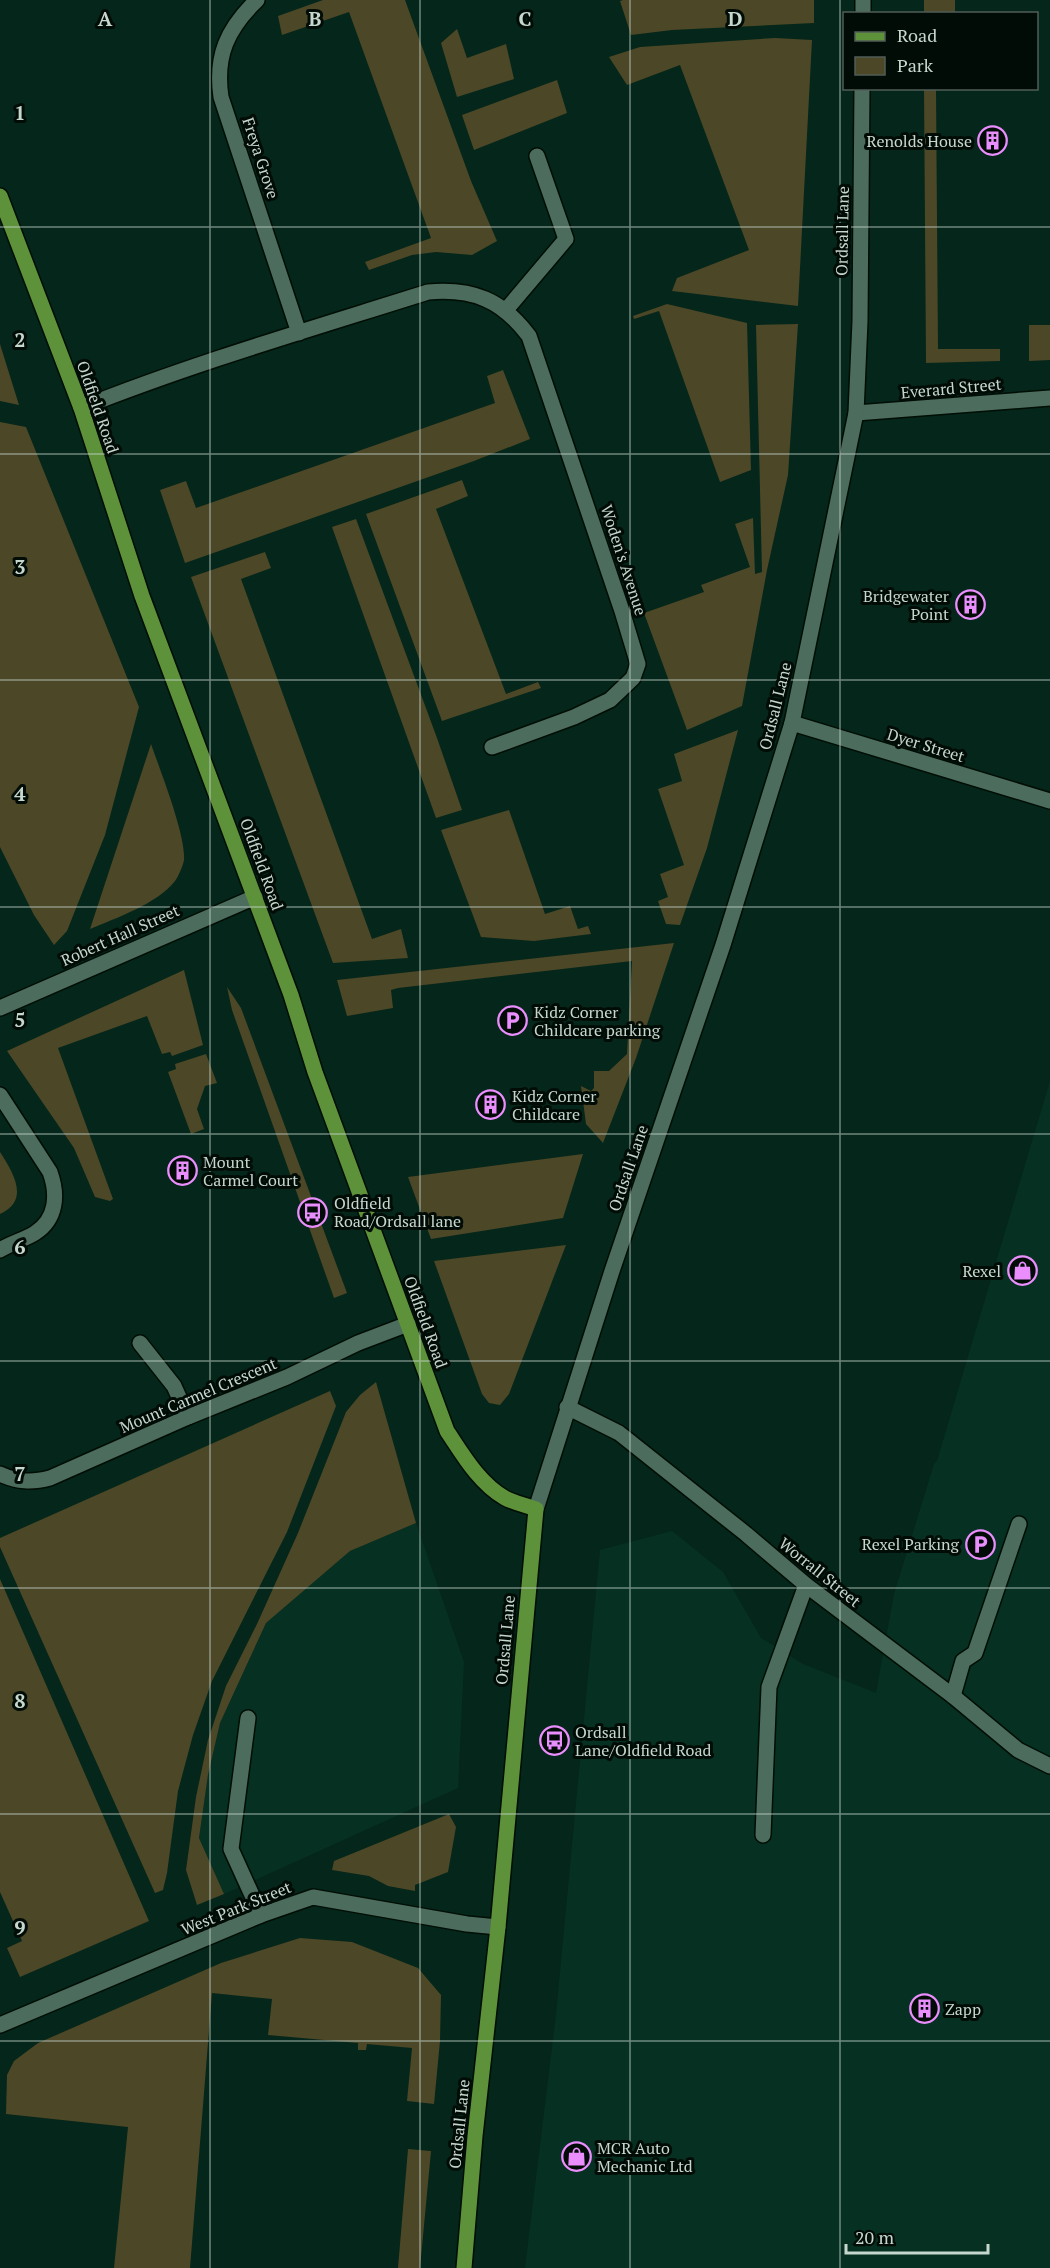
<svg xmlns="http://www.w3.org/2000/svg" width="1050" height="2268" font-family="'PT Serif',serif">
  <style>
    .built { fill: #063122 }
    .green { fill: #4c4726 }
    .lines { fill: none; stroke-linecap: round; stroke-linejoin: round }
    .lane-casing { stroke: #000e06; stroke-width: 18 }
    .street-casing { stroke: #000e06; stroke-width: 18 }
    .secondary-casing { stroke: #000e06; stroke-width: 18 }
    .primary-casing { stroke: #000e06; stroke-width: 18 }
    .lane { stroke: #4c6c5d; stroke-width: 15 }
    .street { stroke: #4c6c5d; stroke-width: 15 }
    .secondary { stroke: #4c6c5d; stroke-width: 15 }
    .primary { stroke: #5e923a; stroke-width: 15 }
    .grid { fill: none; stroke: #c6d7ce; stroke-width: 1.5; stroke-opacity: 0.55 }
    .labels { text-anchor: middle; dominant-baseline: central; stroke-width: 6; stroke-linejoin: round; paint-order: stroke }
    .poi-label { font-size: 16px; fill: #c6d7ce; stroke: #020c07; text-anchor: start }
    .street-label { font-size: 16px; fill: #c6d7ce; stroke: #020c07 }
    .grid-label { font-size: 20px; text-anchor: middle; font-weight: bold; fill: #c6d7ce; stroke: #020c07; stroke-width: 6; stroke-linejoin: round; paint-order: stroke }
  </style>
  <rect width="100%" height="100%" fill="#05261a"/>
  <path class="built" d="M 1050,1081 L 1050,2268 L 525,2268 L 556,2015 L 600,1550 L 672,1531 L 723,1572 L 761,1638 L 803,1664 L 876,1693 L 894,1594 L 934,1464 L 937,1461 Z
    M 416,1523 L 464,1662 L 458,1788 L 224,1894 L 199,1838 L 208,1775 L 220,1723 L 266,1623 L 350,1551 Z"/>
  <path class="green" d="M 323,0 L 405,0 L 471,181 L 497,241 L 472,255 L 436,252 L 412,255 L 369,270 L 365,262 L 431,238 L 349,12 L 282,35 L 278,16 Z
    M 623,0 L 814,0 L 814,23 L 672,30 L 631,35 L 620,1 Z
    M 924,0 L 955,0 L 955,13 L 924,13 Z
    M 457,29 L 467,58 L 506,44 L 514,79 L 457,97 L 441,43 Z
    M 775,38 L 812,40 L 798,306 L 672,291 L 677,278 L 749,250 L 680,65 L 627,85 L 609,57 L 640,47 Z
    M 557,80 L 567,113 L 474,150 L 462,115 Z
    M 924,89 L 936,89 L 938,349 L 1000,349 L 1000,361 L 926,363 Z
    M 667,304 L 747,323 L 751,470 L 720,482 L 659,311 L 634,319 L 633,316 Z
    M 798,324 L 788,475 L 767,570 L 742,706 L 687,730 L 644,613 L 704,592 L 701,585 L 750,567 L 735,524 L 753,518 L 755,574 L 762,572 L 756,325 Z
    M 1029,325 L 1050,325 L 1050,360 L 1029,361 Z
    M 0,344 L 19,405 L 0,401 Z
    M 503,370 L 530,439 L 474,461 L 185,563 L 160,490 L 186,481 L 196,508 L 458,416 L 495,403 L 487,376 Z
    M 0,422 L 26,427 L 139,707 L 105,835 L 67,931 L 54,945 L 34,915 L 0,847 Z
    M 462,480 L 468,496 L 436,509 L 506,694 L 538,682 L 541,688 L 442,721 L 366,514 Z
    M 356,519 L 437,738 L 462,810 L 436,818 L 332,527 Z
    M 265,552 L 271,568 L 241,579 L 372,939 L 401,929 L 408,958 L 333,963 L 191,577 Z
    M 738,730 L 707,848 L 680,925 L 666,924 L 658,901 L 668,897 L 660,874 L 684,865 L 658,789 L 682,781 L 674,754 Z
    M 151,744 C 160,770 186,835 184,860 C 183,866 178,877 175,881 C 157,904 116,918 90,929 Z
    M 509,810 L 545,914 L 570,906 L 578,929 L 588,926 L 591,934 L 534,941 L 481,937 L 441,830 Z
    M 674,943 L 636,1058 L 603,1143 L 586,1124 L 581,1086 L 591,1091 L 594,1088 L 594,1071 L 609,1071 L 627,1054 L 632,961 L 398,988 L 391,990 L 393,1008 L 347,1016 L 337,980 Z
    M 184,970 L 203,1045 L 172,1056 L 170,1052 L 162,1054 L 147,1016 L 58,1048 L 113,1199 L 110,1201 L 95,1197 L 74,1148 L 7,1051 Z
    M 227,987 L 241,1008 L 347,1293 L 334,1298 L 232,1010 Z
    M 206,1054 L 217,1083 L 205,1086 L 197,1109 L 204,1129 L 191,1134 L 168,1072 L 176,1069 L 175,1064 Z
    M 0,1152 C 14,1174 30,1200 0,1214 Z
    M 583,1154 L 563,1218 L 431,1239 L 408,1177 Z
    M 566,1245 L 509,1394 L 500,1405 L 489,1403 L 482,1394 L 434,1261 Z
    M 376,1382 L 416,1523 L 350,1551 L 266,1623 L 220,1723 L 208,1775 L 199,1838 L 224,1894 L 197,1905 L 186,1870 L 196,1797 L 208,1740 L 226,1686 L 257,1624 L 298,1533 L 346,1412 L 360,1395 Z
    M 330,1391 L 336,1406 L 287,1532 L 212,1681 L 193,1735 L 178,1791 L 167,1873 L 163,1890 L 155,1893 L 0,1547 L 0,1538 Z
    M 0,1579 L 149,1921 L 20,1977 L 7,1948 L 22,1941 L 0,1892 Z
    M 449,1814 L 456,1827 L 448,1872 L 415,1885 L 415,1891 L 388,1886 L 369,1876 L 332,1870 L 334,1861 Z
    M 300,1938 L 352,1942 L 418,1968 L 441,1995 L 440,2041 L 434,2104 L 407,2101 L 412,2048 L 367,2044 L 366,2050 L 358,2050 L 358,2043 L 268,2035 L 272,1999 L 212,1993 L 190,2268 L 114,2268 L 128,2127 L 6,2114 L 7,2075 L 14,2061 L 38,2043 L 221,1963 Z
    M 408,2149 L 431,2151 L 420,2268 L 398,2268 Z"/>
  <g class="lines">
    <defs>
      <path id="lane" d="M 792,723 L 1050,801
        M 140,1343 L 174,1386 L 188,1417
        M 953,1696 L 963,1661 L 975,1653 L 1019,1524
        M 248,1718 L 231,1849 L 261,1915
        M 763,1835 L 769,1687 L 806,1585"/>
      <path id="street" d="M 257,0 C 227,29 215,56 221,97 L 299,333
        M 506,310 L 566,239 L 537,156
        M 81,408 C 194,363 311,329 428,292 C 473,288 502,300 529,336 L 622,611 L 638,664 L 633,678 L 610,700 L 574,717 L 492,747
        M 856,413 L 1050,398
        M 0,1095 L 50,1172 C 58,1194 57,1219 35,1233 C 24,1240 11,1243 0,1250
        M 567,1407 L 619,1433 L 746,1534 L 806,1585 L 953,1696 L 1018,1750 L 1050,1766
        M 0,1474 C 18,1482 31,1483 50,1478 L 188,1417 L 287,1377 L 358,1343 L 408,1324
        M 0,2025 L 261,1915 L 313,1897 L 467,1924 L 498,1927"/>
      <path id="secondary" d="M 863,14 L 863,0
        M 0,1008 L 255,897
        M 536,1509 L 612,1271 L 723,945 L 792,723 L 856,413 L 860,321 L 862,88"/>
      <path id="primary" d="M 0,196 L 81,408 L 142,596 L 291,995 L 315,1072 L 447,1431 C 463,1455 479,1483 505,1498 C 514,1503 526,1505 536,1509 L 498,1927 L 475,2136 L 464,2268"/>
    </defs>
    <use href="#lane" class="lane-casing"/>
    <use href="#street" class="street-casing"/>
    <use href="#secondary" class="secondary-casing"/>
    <use href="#primary" class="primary-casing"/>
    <use href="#lane" class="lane"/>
    <use href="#street" class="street"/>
    <use href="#secondary" class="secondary"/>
    <use href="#primary" class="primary"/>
  </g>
  <path class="grid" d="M 210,0 L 210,2268M 420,0 L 420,2268M 630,0 L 630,2268M 840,0 L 840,2268M 0,227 L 1050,227M 0,454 L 1050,454M 0,680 L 1050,680M 0,907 L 1050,907M 0,1134 L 1050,1134M 0,1361 L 1050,1361M 0,1588 L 1050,1588M 0,1814 L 1050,1814M 0,2041 L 1050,2041"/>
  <defs>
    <symbol id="building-ring" viewBox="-11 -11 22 22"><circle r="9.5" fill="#020c07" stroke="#ea8dfd" stroke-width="1.5"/><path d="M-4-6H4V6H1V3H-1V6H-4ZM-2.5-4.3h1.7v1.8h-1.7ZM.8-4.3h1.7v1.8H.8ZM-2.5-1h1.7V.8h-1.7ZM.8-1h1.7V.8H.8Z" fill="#ea8dfd"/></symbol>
    <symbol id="parking-ring" viewBox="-11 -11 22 22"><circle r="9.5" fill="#020c07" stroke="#ea8dfd" stroke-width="1.5"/><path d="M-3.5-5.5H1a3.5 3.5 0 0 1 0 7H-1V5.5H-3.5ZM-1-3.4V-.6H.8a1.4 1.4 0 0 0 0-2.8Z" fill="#ea8dfd"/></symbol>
    <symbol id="bus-ring" viewBox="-11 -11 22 22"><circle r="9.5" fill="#020c07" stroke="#ea8dfd" stroke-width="1.5"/><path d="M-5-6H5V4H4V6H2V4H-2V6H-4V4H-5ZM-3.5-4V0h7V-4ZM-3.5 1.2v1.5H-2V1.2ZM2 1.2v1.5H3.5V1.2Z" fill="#ea8dfd"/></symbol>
    <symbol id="shop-ring" viewBox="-11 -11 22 22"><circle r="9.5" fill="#020c07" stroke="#ea8dfd" stroke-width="1.5"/><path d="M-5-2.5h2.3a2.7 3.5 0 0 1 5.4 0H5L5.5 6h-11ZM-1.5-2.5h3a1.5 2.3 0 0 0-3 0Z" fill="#ea8dfd"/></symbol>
  </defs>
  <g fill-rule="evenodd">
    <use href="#building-ring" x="976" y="124" width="33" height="33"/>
    <use href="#building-ring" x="954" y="588" width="33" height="33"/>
    <use href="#parking-ring" x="496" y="1004" width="33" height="33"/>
    <use href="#building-ring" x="474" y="1088" width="33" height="33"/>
    <use href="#building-ring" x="166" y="1154" width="33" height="33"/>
    <use href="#bus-ring" x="296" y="1196" width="33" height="33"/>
    <use href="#shop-ring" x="1006" y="1254" width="33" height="33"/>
    <use href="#parking-ring" x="964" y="1528" width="33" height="33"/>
    <use href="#bus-ring" x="538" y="1724" width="33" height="33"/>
    <use href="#building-ring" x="908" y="1992" width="33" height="33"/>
    <use href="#shop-ring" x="560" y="2140" width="33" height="33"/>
  </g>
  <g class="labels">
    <g class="poi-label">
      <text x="972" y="141" text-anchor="end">Renolds House</text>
      <text x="949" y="596" text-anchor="end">Bridgewater<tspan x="949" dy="18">Point</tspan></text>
      <text x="534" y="1012">Kidz Corner<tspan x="534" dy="18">Childcare parking</tspan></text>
      <text x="512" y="1096">Kidz Corner<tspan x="512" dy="18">Childcare</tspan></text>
      <text x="203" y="1162">Mount<tspan x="203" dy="18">Carmel Court</tspan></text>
      <text x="334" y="1203">Oldfield<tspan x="334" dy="18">Road/Ordsall lane</tspan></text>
      <text x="1001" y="1271" text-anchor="end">Rexel</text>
      <text x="959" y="1544" text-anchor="end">Rexel Parking</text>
      <text x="575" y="1732">Ordsall<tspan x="575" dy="18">Lane/Oldfield Road</tspan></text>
      <text x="945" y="2009">Zapp</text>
      <text x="597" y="2148">MCR Auto<tspan x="597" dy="18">Mechanic Ltd</tspan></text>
    </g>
    <g class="street-label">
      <text transform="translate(261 158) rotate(72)">Freya Grove</text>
      <text transform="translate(842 231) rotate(-89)">Ordsall Lane</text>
      <text transform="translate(951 388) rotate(-5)">Everard Street</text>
      <text transform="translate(98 407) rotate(71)">Oldfield Road</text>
      <text transform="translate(624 560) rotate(72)">Woden's Avenue</text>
      <text transform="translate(775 706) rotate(-76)">Ordsall Lane</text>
      <text transform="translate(926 745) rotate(17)">Dyer Street</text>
      <text transform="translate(262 864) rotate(70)">Oldfield Road</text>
      <text transform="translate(120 935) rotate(-24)">Robert Hall Street</text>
      <text transform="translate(628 1168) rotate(-71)">Ordsall Lane</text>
      <text transform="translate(426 1322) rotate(70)">Oldfield Road</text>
      <text transform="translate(198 1395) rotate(-23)">Mount Carmel Crescent</text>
      <text transform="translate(820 1572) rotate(39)">Worrall Street</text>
      <text transform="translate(505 1640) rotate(-85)">Ordsall Lane</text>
      <text transform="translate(236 1908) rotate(-22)">West Park Street</text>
      <text transform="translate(459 2124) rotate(-84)">Ordsall Lane</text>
    </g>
  </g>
  <g class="grid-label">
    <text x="105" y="26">A</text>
    <text x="315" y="26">B</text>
    <text x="525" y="26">C</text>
    <text x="735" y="26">D</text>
    <text x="20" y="120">1</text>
    <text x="20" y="347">2</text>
    <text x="20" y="574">3</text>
    <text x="20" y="801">4</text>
    <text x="20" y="1027">5</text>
    <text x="20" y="1254">6</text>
    <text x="20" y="1481">7</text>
    <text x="20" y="1708">8</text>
    <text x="20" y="1935">9</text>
  </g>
  <rect x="843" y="12" width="195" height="78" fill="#020c07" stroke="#505d57" stroke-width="1.5"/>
  <rect x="855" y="32" width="30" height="9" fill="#5e923a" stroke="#505d57" stroke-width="1.5"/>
  <text x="897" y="42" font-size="18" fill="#c6d7ce">Road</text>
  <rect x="855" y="57" width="30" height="18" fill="#4c4726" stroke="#505d57" stroke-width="1.5"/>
  <text x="897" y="72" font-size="18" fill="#c6d7ce">Park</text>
  <path d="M846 2244v9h142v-9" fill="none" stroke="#c6d7ce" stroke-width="3"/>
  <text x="855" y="2244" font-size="18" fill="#c6d7ce" stroke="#020c07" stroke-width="4.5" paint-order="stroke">20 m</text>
</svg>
